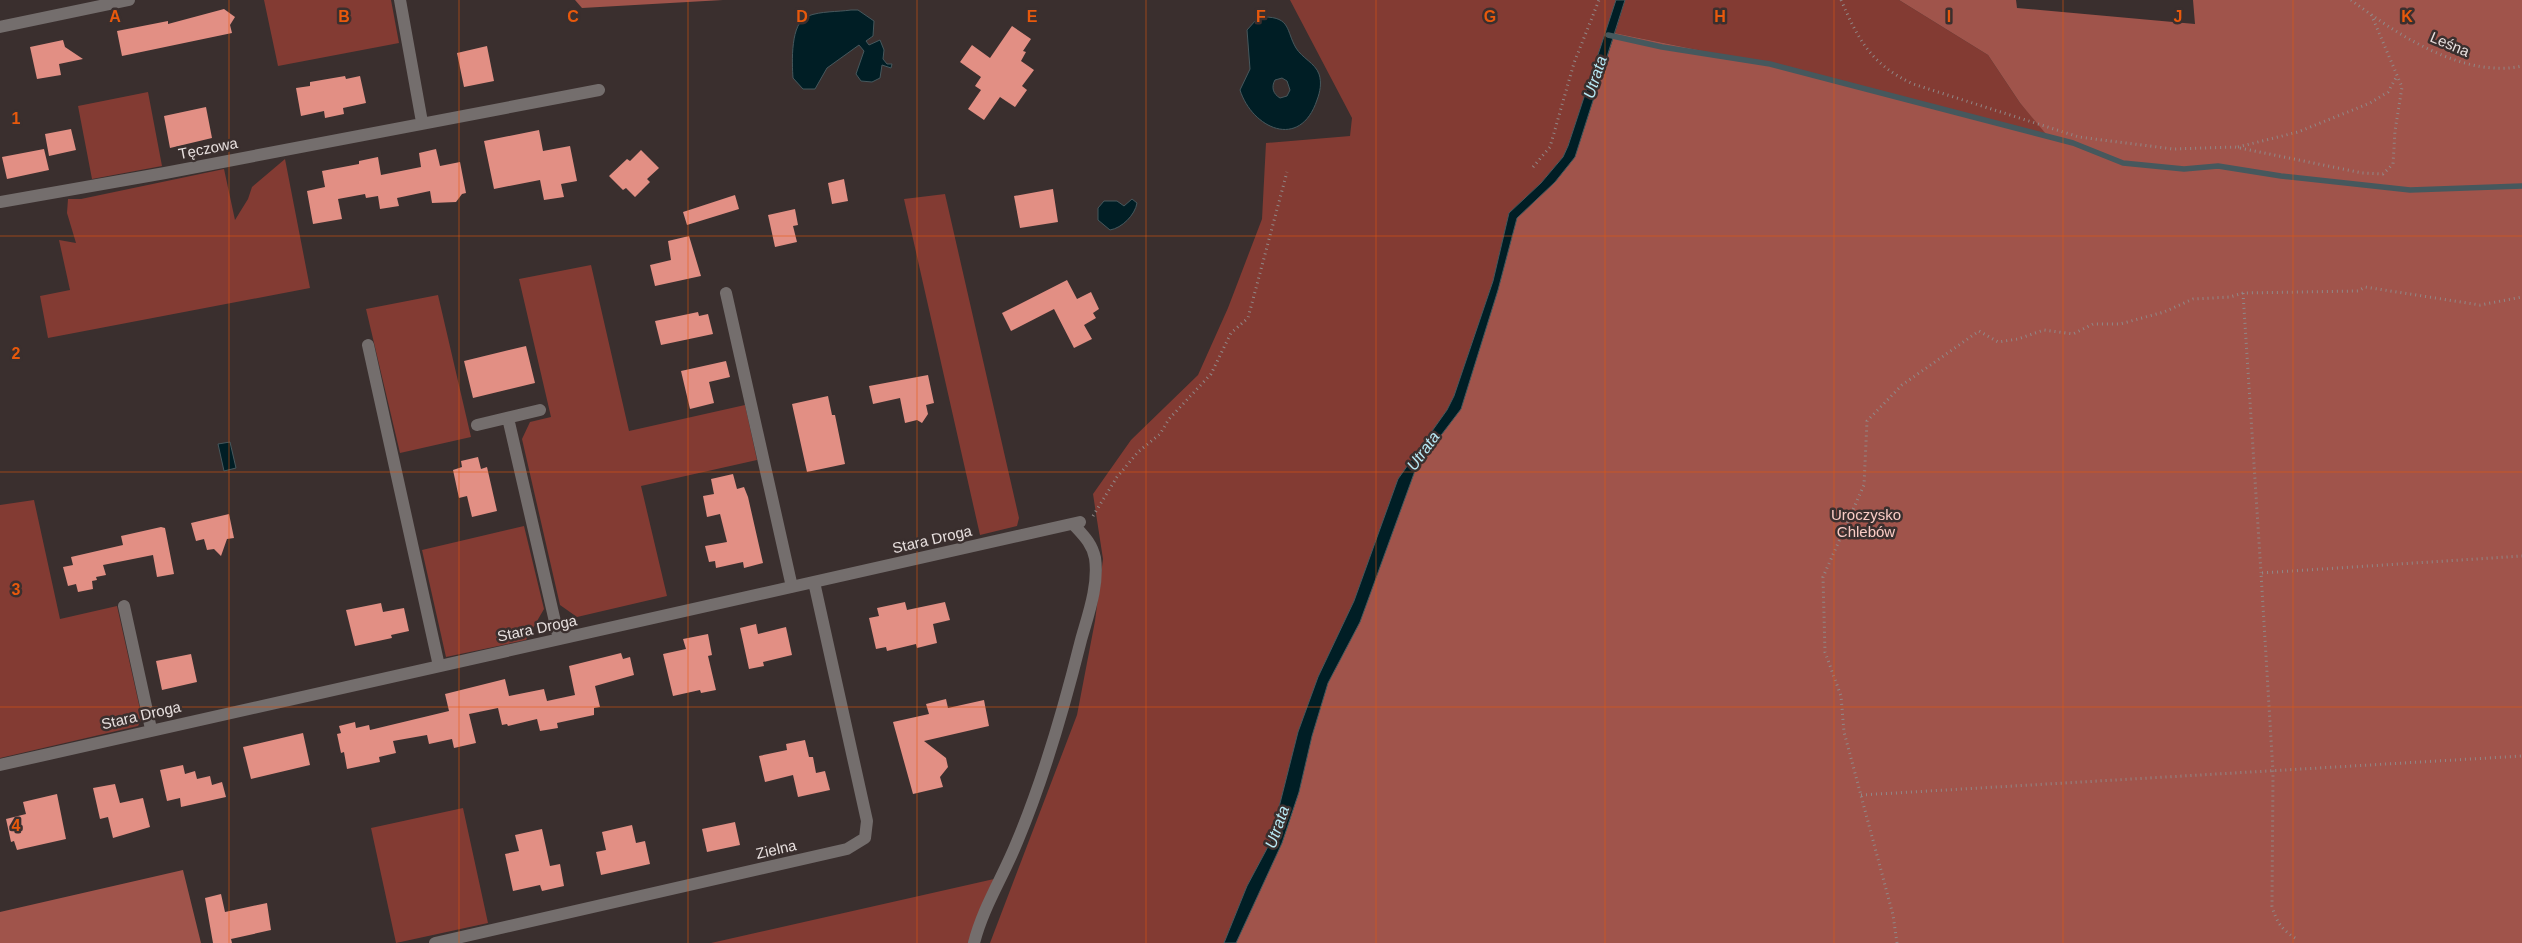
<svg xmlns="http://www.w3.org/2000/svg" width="2522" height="943" font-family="Arial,sans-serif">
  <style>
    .green { fill: #833b33 }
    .forest { fill: #a0544b }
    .water { fill: #001e25; stroke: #46585d; fill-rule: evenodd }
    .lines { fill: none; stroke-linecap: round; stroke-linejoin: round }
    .stream { stroke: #46585d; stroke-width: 5.5 }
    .building { fill: #e28f84 }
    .path { stroke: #918887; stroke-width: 3; stroke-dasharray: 1 4; stroke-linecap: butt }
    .minor { stroke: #746e6d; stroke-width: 12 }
    .grid { fill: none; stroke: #e8590c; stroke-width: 1; stroke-opacity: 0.55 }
    .labels { text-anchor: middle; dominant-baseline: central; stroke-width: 5; stroke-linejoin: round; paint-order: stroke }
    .street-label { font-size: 15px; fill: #e8e0df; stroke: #3a2f2e }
    .park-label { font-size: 15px; fill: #faccc5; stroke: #3a2f2e }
    .water-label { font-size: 16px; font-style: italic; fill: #b8e9f5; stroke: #3a2f2e }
    .grid-label { font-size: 16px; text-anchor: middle; font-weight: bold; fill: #e8590c; stroke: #3a2f2e; stroke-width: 5; stroke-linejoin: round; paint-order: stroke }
  </style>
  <rect width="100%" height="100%" fill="#3a2f2e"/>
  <path class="green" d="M 264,0 L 391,0 L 399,43 L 278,66 Z
    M 1290,0 L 1616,0 L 1568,146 L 1563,157 L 1541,183 L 1509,213 L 1493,281 L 1454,396 L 1447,410 L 1398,479 L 1354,601 L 1318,677 L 1298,732 L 1270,843 L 1247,886 L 1224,943 L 990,943 L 1077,715 L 1095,621 L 1103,559 L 1093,494 L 1131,440 L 1198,375 L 1228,308 L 1262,219 L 1266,143 L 1350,136 L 1352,118 Z
    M 1625,0 L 1899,0 L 1988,55 L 2020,103 L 2047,134 L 1762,63 L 1615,33 Z
    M 148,92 L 162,166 L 92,179 L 78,106 Z
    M 285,159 L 310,288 L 48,338 L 40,296 L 70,290 L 59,240 L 76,243 L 67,213 L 68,199 L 81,199 L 224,169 L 235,220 L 248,199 L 252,187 Z
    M 945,194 L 1019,518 L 1017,526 L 980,535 L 904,199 Z
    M 591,265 L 629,431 L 745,405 L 757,460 L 641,486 L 667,596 L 577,617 L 560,605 L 522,439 L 530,422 L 551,417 L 519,279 Z
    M 438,295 L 471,437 L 400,453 L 366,309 Z
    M 34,500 L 60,619 L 117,606 L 142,718 L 138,726 L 0,758 L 0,505 Z
    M 524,526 L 544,609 L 526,640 L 446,657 L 422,550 Z
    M 463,808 L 488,923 L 396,943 L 371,828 Z
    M 994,879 L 970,943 L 711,943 Z"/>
  <path class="forest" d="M 575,0 L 723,0 L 582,8 Z
    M 1899,0 L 2016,0 L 2017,8 L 2195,24 L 2193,0 L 2522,0 L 2522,943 L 1236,943 L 1282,843 L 1299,792 L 1312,736 L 1328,683 L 1360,622 L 1416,468 L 1461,409 L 1498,290 L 1517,218 L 1555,182 L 1575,157 L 1615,33 L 1762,63 L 2046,134 L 2020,103 L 1988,55 Z
    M 183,870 L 201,943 L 0,943 L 0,912 Z"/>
  <path class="water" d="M 1616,0 L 1625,0 L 1575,157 L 1555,182 L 1517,218 L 1498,290 L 1461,409 L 1416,468 L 1360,622 L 1328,683 L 1312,736 L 1299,792 L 1282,843 L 1236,943 L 1224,943 L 1247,886 L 1270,843 L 1298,732 L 1318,677 L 1354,601 L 1398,479 L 1447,410 L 1454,396 L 1493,281 L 1509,213 L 1541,183 L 1563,157 L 1568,146 Z
    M 851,10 L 858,10 L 874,21 L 873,36 L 866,41 L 869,45 L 880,40 L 884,50 L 883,59 L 887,64 L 892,64 L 891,68 L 882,65 L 880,78 L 872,82 L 861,81 L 856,74 L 864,51 L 859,45 L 827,68 L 815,89 L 803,89 L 793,78 C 792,63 790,22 808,16 C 821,11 837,12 851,10 Z
    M 1264,17 C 1291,17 1286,31 1296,48 C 1302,58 1315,63 1319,74 C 1322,83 1320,92 1317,100 C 1300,151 1252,128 1240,90 L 1250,69 L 1247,30 L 1256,20 ZM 1282,78 L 1287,81 L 1290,90 L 1287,96 L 1280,98 C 1273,94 1271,87 1275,80 Z
    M 1132,199 L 1137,203 C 1135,215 1122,228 1110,230 L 1098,220 L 1098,208 L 1104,201 L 1117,201 L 1124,206 Z
    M 230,442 L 236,468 L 224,471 L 218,444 Z"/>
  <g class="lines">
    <path class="stream" d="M 1608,35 L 1662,47 L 1770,64 L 2073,143 L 2123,163 L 2184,169 L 2218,166 L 2281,176 L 2410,190 L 2522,186"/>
  </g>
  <path class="building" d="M 224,9 L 235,17 L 230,25 L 232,33 L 122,56 L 117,31 L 168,21 L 168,24 Z
    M 1012,26 L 1031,39 L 1023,51 L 1026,52 L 1021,61 L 1034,70 L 1022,86 L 1027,90 L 1015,107 L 1000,97 L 984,120 L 968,109 L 981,90 L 975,86 L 981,77 L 960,62 L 972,45 L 990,58 Z
    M 63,40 L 65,47 L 83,59 L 59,64 L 61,75 L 37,79 L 30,47 Z
    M 487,46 L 494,81 L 464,87 L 457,53 Z
    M 345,76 L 346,79 L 360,76 L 366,103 L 343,108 L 344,114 L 325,118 L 324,111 L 301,116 L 296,88 L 310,86 L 310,82 Z
    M 206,107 L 212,138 L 170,148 L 164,116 Z
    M 71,129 L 76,150 L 49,156 L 45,134 Z
    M 539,130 L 543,151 L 570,146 L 577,181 L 561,184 L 564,197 L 544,200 L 540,180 L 494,189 L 484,141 Z
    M 44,149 L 49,170 L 7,179 L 2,157 Z
    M 436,149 L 440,166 L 460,162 L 466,193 L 462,194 L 456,202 L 432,203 L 430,191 L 397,198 L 399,206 L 380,209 L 378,196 L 366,198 L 365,194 L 338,199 L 342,219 L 313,224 L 307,191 L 325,187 L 322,171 L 359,164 L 359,161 L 378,157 L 381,175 L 421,167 L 419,153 Z
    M 641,150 L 659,168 L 647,179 L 650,182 L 635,197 L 626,188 L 623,190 L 609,176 L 627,159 L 630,161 Z
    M 844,179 L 848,201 L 832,204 L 828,183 Z
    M 1053,189 L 1058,222 L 1020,228 L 1014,196 Z
    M 735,195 L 739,209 L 687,225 L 683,212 Z
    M 795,209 L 798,225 L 793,226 L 797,242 L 775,247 L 768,215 Z
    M 689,236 L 701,276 L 655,286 L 650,265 L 671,260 L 668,241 Z
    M 1067,280 L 1077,299 L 1091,292 L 1099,309 L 1093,313 L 1096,318 L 1084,325 L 1092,339 L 1074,348 L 1054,309 L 1011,331 L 1002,313 Z
    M 698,312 L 699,316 L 708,314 L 713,334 L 661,345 L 655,321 Z
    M 526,346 L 535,383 L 473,398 L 464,361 Z
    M 726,361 L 730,377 L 709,382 L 714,403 L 690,409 L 681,371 Z
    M 928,375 L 934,403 L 926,405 L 928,414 L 922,423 L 917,420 L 905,423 L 900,398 L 873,404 L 869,386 Z
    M 828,396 L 832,415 L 835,415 L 845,464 L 807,472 L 792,404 Z
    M 478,457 L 481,469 L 487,467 L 497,511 L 472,517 L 467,496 L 459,498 L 453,470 L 462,467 L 461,461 Z
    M 733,474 L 737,489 L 744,487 L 748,497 L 763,563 L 744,568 L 743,562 L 716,568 L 715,561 L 709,562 L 705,546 L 727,542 L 720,514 L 707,517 L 703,496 L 714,494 L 711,479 Z
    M 229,514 L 234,538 L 227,539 L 221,556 L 214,549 L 207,550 L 204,539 L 196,541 L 191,523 Z
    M 161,527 L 165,528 L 174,574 L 157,577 L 153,555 L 103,565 L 106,575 L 96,577 L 97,580 L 92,581 L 93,589 L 78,592 L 76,584 L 68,586 L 63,567 L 73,565 L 71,557 L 123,545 L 121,536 Z
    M 905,602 L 907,610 L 945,602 L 950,620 L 933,624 L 937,643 L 917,648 L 916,644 L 887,651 L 886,647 L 876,649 L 869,618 L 879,616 L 877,608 Z
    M 381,603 L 383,612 L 404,608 L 409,631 L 391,635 L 392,638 L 355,646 L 346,610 Z
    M 756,624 L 758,634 L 786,627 L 792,655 L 763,662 L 764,666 L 749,669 L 740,628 Z
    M 708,634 L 712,655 L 708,656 L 716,690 L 701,693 L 700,690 L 673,696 L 663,654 L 686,649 L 683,639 Z
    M 621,653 L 623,659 L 630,657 L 634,675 L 595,686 L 600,707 L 594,708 L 594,715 L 557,723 L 558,728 L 540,731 L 537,719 L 508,726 L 507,724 L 502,725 L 498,708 L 469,714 L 476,743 L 454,748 L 452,739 L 429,744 L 427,735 L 393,741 L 396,753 L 379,757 L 380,762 L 347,769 L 344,752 L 341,753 L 337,734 L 341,733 L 339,726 L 355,722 L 356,728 L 369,725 L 370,730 L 449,711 L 445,694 L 505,679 L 509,696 L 544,689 L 547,701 L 575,695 L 569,666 Z
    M 191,654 L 197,682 L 162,690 L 156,661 Z
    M 946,699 L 948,708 L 984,700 L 989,726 L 924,741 L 946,758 L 948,767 L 940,777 L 943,787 L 913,794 L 893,722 L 929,714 L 926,704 Z
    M 303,733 L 310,765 L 251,779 L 243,747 Z
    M 805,740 L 809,757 L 813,757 L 816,773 L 825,771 L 830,790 L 798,797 L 793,775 L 765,782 L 759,756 L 787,750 L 786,744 Z
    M 183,765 L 185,774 L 195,771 L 197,779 L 210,776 L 212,785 L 222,782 L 226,797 L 181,807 L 180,798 L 167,801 L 160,770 Z
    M 115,784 L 120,803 L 143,798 L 150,827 L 113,838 L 108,817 L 100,819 L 93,788 Z
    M 57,794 L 66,839 L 17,850 L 14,841 L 11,842 L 6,819 L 26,814 L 23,802 Z
    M 735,822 L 740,845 L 707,852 L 702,829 Z
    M 632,825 L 636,843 L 645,841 L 650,864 L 601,875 L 596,852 L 606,850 L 602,832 Z
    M 542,829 L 550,866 L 560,864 L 564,886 L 542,891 L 540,885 L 513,891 L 505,854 L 519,851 L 515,835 Z
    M 221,894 L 225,912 L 267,903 L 271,930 L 231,939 L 232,943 L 213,943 L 205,898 Z"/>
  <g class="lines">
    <path class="path" d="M 1841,0 C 1859,41 1871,64 1913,84 L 2079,137 L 2173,149 L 2235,147 L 2362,173 L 2383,174 L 2393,164 L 2395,131 L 2402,87 L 2371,14
      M 2351,0 C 2395,33 2463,79 2522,66
      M 2238,147 L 2298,132 L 2370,103 L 2388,92 L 2397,76
      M 1533,167 L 1550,147 L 1574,63 L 1599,0
      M 2243,293 L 2261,573
      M 1093,516 L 1117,477 L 1138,452 L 1160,434 L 1169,419 L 1211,374 L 1231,333 L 1248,318 L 1287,172
      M 1861,795 L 2522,756
      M 2295,938 C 2281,929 2276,921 2272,906 L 2273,772 L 2261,573 L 2522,556
      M 1897,943 L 1893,915 L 1844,732 L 1841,696 L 1825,652 L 1823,577 L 1864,485 L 1867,421 L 1902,385 L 1979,331 L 1998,342 L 2018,339 L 2044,330 L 2073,334 L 2093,324 L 2120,324 L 2164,312 L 2193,299 L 2230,297 L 2243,293 L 2358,291 L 2365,287 L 2480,305 L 2522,297"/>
    <path class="minor" d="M 400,0 L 422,122
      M 0,27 L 129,0
      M 0,202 L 165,173 L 599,90
      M 726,293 L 792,587
      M 368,345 L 439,666
      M 508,418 L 559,639
      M 477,425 L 540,410
      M 124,606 L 151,729
      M 0,765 L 1080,522
      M 435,943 L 847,849 L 865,838 L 867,821 L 814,582
      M 974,943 C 983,907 1003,877 1017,842 C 1044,778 1064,708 1081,640 C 1088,615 1099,585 1095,558 C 1092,543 1083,535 1073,524"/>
  </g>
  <path class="grid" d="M 229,0 L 229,943M 459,0 L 459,943M 688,0 L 688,943M 917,0 L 917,943M 1146,0 L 1146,943M 1376,0 L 1376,943M 1605,0 L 1605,943M 1834,0 L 1834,943M 2063,0 L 2063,943M 2293,0 L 2293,943M 0,236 L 2522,236M 0,472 L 2522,472M 0,707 L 2522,707"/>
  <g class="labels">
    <g class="street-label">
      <text transform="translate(2450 44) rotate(23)">Leśna</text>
      <text transform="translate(208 148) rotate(-11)">Tęczowa</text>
      <text transform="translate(932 539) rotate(-13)">Stara Droga</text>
      <text transform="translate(537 628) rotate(-12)">Stara Droga</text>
      <text transform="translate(141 715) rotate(-13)">Stara Droga</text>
      <text transform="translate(776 849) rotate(-13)">Zielna</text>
    </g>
    <g class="park-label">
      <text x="1866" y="514">Uroczysko<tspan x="1866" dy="17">Chlebów</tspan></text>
    </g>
    <g class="water-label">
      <text transform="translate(1595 77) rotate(-72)">Utrata</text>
      <text transform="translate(1423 451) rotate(-54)">Utrata</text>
      <text transform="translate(1277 827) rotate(-71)">Utrata</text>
    </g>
  </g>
  <g class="grid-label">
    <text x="115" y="22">A</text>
    <text x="344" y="22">B</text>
    <text x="573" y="22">C</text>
    <text x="802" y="22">D</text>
    <text x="1032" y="22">E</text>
    <text x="1261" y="22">F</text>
    <text x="1490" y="22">G</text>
    <text x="1720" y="22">H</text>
    <text x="1949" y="22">I</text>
    <text x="2178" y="22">J</text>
    <text x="2407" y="22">K</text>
    <text x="16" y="124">1</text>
    <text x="16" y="359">2</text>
    <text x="16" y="595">3</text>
    <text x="16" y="831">4</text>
  </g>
</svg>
